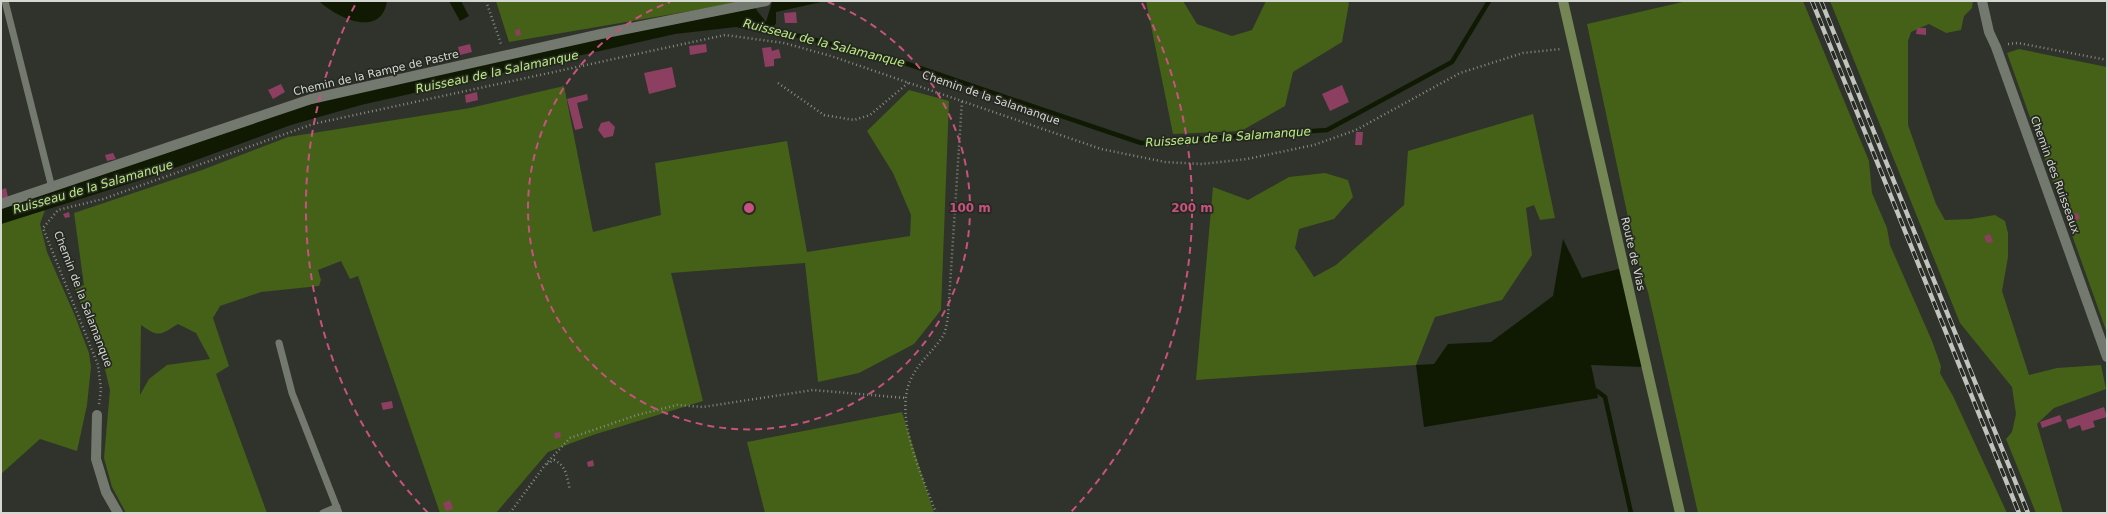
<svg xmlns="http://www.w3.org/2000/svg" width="2108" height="514" font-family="'DejaVu Sans',sans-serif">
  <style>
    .green { fill: #446117; fill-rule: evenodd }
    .water { fill: #101a03 }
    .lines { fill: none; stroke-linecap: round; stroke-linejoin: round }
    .stream { stroke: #101a03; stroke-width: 4.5 }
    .building { fill: #8d3f61 }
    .path { stroke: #898c85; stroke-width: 2.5; stroke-dasharray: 1 3; stroke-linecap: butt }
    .lane { stroke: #74796f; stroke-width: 7 }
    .street { stroke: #74796f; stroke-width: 10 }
    .secondary { stroke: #738654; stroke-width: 10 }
    .rail-casing { stroke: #c1c4be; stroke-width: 4.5 }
    .rail { stroke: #252921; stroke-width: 3; stroke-dasharray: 9; stroke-linecap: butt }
    .ring { fill: none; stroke: #c8527f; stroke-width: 2; stroke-dasharray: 7 5 }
    .labels { text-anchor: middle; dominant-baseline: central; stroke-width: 3.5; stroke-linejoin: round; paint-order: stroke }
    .street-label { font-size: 11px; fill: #d5d8d2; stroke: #252921 }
    .water-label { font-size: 12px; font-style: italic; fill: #bceb82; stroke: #252921 }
    .centre { fill: #c8527f; stroke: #252921; stroke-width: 2 }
    .ring-label { font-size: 12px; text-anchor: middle; font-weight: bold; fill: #c8527f; stroke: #252921; stroke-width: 3.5; stroke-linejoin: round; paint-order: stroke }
  </style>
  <rect width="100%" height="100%" fill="#2f332b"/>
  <path class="green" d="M 496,1 L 749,1 L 509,42 Z
    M 1146,1 L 1183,1 L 1197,24 L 1232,36 L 1252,30 L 1266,1 L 1347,1 L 1349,3 L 1342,42 L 1293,72 L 1285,106 L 1241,131 L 1173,134 Z
    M 1687,1 L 1803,1 L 1869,161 L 1872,193 L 1887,228 L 1890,245 L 1932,341 L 1941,366 L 1940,373 L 1953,396 L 2007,513 L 1698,513 L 1648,292 L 1636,255 L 1587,24 Z
    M 1830,1 L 1973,1 L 1972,8 L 1964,16 L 1961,30 L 1946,33 L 1929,24 L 1911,32 L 1908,41 L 1908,125 L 1936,204 L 1945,220 L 1971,219 L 1995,215 L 2005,221 L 2008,233 L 2008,257 L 2002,291 L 2029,375 L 2057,368 L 2101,365 L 2106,389 L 2054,408 L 2037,424 L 2063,513 L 2036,513 L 2006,439 L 2012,432 L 2016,414 L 2012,387 L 1960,323 Z
    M 2019,49 L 2107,67 L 2107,333 L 2007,53 Z
    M 564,86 L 593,232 L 661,215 L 655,163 L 787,141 L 807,252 L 910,236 L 911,215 L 893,173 L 867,131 L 909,90 L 949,101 L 941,310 L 914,344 L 859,373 L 818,382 L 805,263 L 671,273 L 703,401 L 593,435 L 548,452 L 496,513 L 440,513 L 358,276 L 350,279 L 341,261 L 318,270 L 321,280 L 319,286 L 261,292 L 220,306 L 213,318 L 229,366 L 216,374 L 267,513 L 126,513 L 112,487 L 104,458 L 110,390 L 104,365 L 75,289 L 84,285 L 74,213 L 202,170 L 288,137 L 470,108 ZM 178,324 L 196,333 L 210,359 L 167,365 L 149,379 L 140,395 L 141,325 C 159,338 160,335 178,324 Z
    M 1533,114 L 1555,218 L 1540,220 L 1534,205 L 1526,208 L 1532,255 L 1502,300 L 1435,317 L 1416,365 L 1196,380 L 1213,187 L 1248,200 L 1289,177 L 1325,173 L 1348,180 L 1353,197 L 1334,219 L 1299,229 L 1295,248 L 1314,277 L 1336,265 L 1404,205 L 1408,151 Z
    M 45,210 L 40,224 L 47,252 L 75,316 L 89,353 L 91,367 L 87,405 L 77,451 L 40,439 L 1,474 L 1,224 Z
    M 902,412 L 934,513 L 765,513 L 747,442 Z"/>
  <path class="water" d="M 319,1 L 387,1 C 381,39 337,18 319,1 Z
    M 449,1 L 461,1 L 469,16 L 460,21 Z
    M 826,1 L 776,12 L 776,23 L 769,35 L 736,27 L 675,34 L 361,105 L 291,125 L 150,177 L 1,224 L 1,208 L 170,152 L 286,110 L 508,57 L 755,8 L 766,22 L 772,2 Z
    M 1563,239 L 1582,278 L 1623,268 L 1643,367 L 1591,365 L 1598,398 L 1424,427 L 1416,365 L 1434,364 L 1448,344 L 1491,342 L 1553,296 Z"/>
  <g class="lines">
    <path class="stream" d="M 766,28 L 893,59 L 1141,143 L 1327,130 L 1452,62 L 1489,1
      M 1597,391 L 1605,397 L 1631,513"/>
  </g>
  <path class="building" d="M 796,12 L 797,23 L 785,23 L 784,13 Z
    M 1917,28 L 1926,28 L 1926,35 L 1916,34 Z
    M 520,29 L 521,35 L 516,36 L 515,30 Z
    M 470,44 L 472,52 L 460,55 L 458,47 Z
    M 706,44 L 707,52 L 690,55 L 689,46 Z
    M 771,47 L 772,51 L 779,49 L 781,58 L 774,59 L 774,66 L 765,67 L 762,48 Z
    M 672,67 L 676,87 L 649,94 L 644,73 Z
    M 281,84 L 285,92 L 273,99 L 268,90 Z
    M 1342,85 L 1349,102 L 1330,111 L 1322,94 Z
    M 477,92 L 478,100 L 466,103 L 465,95 Z
    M 587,94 L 588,100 L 577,103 L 583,128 L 575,130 L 567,99 Z
    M 609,121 L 615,127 L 613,136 L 604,138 L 598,130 L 601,123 Z
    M 1356,132 L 1363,132 L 1362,145 L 1355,145 Z
    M 113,153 L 116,159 L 107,161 L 105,155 Z
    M 6,188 L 8,197 L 1,200 L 1,190 Z
    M 69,212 L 70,217 L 65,218 L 63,214 Z
    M 2078,213 L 2080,219 L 2075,220 L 2073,214 Z
    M 1990,234 L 1993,242 L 1987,243 L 1984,236 Z
    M 392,401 L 393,408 L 383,410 L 381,403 Z
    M 2104,407 L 2107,417 L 2093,421 L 2095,427 L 2082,431 L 2080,425 L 2069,429 L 2066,420 Z
    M 2060,415 L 2062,421 L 2042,428 L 2040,422 Z
    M 560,432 L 561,437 L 555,439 L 554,433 Z
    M 593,460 L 594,466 L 588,467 L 587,462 Z
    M 450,500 L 453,509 L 446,511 L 443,503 Z"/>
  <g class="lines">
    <path class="path" d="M 486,1 L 501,44
      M 2008,44 L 2018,43 L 2107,60
      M 778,83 L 824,115 L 854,120 L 870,115 L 908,83
      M 99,404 L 101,389 L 98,365 L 43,228 L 58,210 L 103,199 L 313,124 L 725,35 L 784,43 L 831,56 L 1101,149 L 1165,162 L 1202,164 L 1247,159 L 1314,145 L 1356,130 L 1460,73 L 1523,53 L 1561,49
      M 547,464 L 554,460 C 567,466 567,478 570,490
      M 510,513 L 545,465 L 570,438 L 637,415 L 677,405 L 703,407 L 813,390 L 906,398
      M 936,513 C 922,475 891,413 913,375 C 921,360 934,350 943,336 C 946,331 947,322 948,316 L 962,101"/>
    <path class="lane" d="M 5,1 L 52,188
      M 279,343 L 292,393 L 339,513
      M 323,513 L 337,507"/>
    <path class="street" d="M 1982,1 L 1989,32 L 1996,47 L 2107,357
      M 1,204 L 311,99 L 601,34 L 766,1
      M 97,415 L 96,459 L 106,492 L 118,513"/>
    <path class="secondary" d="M 1563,1 L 1680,513"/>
    <defs>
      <path id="rail" d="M 1812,1 L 2019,513
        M 1821,1 L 2028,513"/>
    </defs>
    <use href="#rail" class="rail-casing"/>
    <use href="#rail" class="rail"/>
  </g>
  <g class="ring">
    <path d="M828 2A221 221 0 1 1 670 2"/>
    <path d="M428 513A443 443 0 0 1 356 3M1142 3A443 443 0 0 1 1070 513"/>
  </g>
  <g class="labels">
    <g class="street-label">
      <text transform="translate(376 73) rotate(-13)">Chemin de la Rampe de Pastre</text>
      <text transform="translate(991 98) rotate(19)">Chemin de la Salamanque</text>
      <text transform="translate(2055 175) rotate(70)">Chemin des Ruisseaux</text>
      <text transform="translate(1633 254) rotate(77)">Route de Vias</text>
      <text transform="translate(83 299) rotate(69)">Chemin de la Salamanque</text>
    </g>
    <g class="water-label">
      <text transform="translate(824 43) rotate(14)">Ruisseau de la Salamanque</text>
      <text transform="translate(497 72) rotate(-12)">Ruisseau de la Salamanque</text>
      <text transform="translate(1228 137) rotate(-4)">Ruisseau de la Salamanque</text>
      <text transform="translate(93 187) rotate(-16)">Ruisseau de la Salamanque</text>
    </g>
  </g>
  <circle cx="749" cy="208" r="6" class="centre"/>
  <g class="ring-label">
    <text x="970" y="212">100 m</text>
    <text x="1192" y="212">200 m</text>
  </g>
  <rect width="2108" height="514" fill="none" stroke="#d5d8d2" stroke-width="4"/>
</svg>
